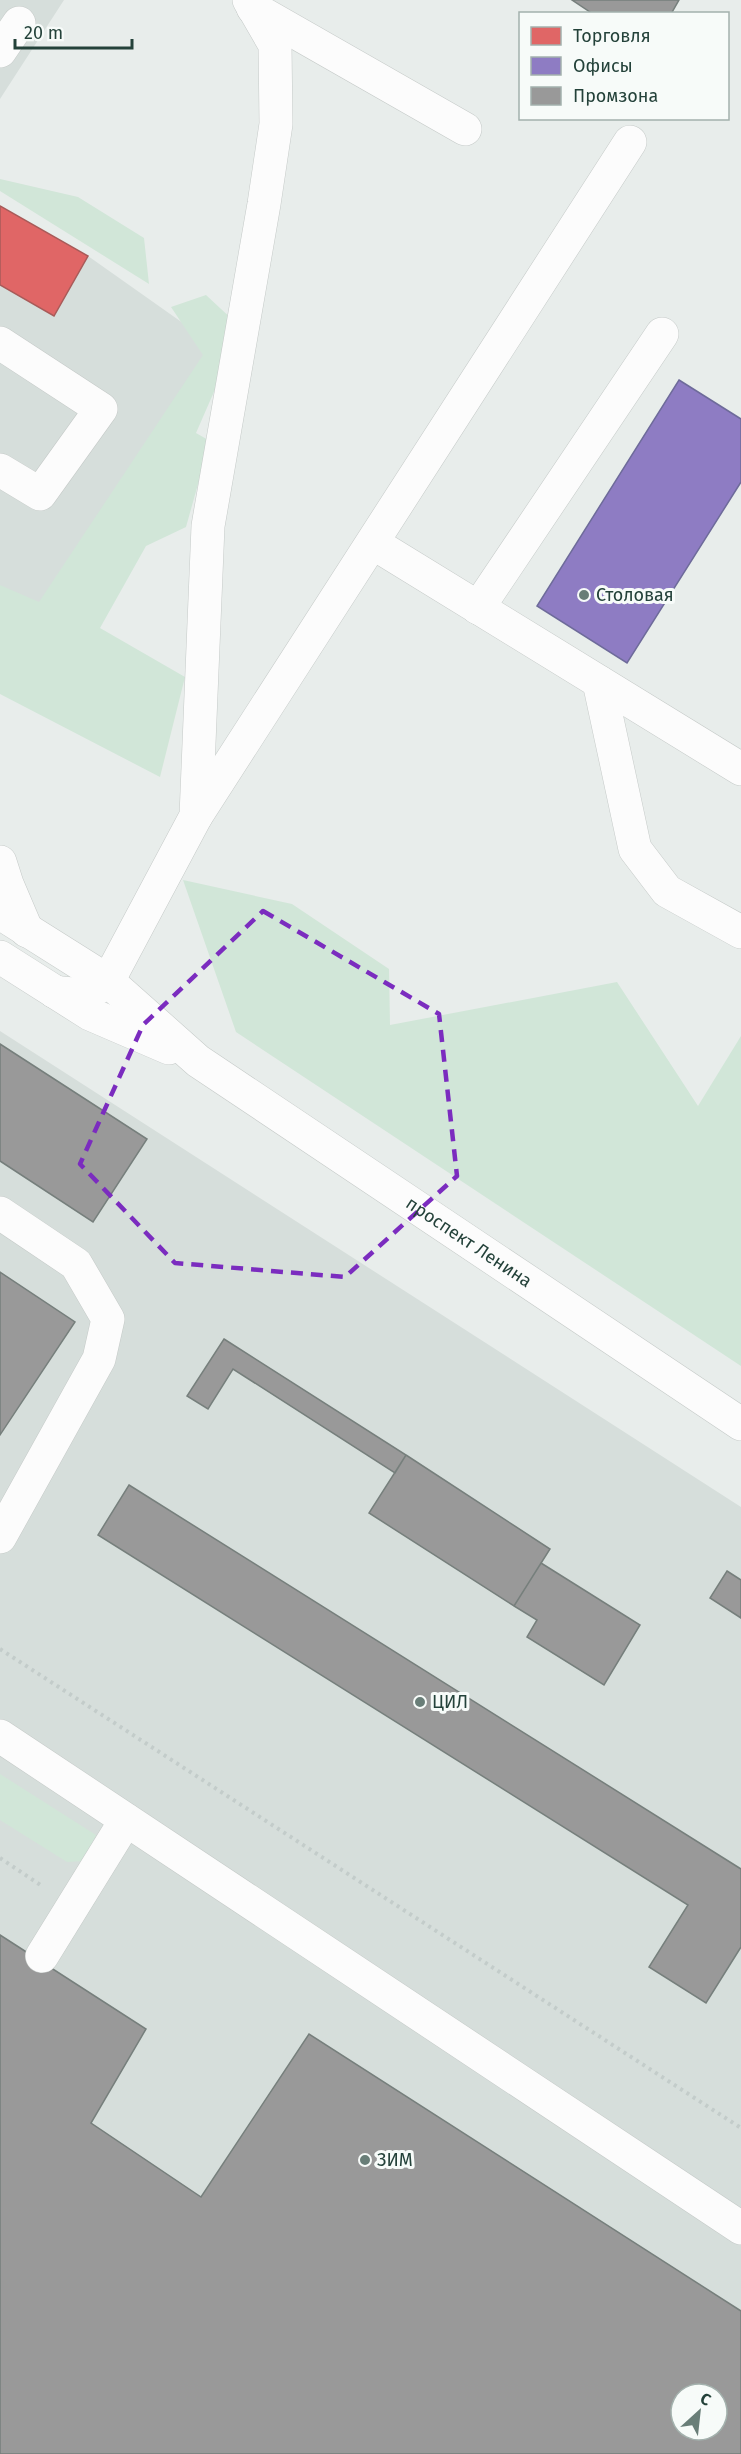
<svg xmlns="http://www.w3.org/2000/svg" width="741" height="2454" font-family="'Fira Sans',sans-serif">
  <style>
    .built { fill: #d6dedb; fill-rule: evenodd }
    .green { fill: #d1e6d8 }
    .shops { fill: #e06666; stroke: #a85b59; stroke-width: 1.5 }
    .offices { fill: #8e7cc3; stroke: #6e6b9a; stroke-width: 1.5 }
    .industry { fill: #999; stroke: #767f7c; stroke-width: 1.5; fill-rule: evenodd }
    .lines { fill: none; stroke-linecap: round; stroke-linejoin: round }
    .minor-casing { stroke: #c5cac8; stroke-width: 34 }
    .path { stroke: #c3ccca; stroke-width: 4; stroke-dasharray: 3 4.5; stroke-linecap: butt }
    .minor { stroke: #fcfcfc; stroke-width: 33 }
    .marked { fill: none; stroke: #7b2cbf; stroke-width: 4.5; stroke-dasharray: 12 8; stroke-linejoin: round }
    .poi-dot { fill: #697e78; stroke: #f7fbf9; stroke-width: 2 }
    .labels { text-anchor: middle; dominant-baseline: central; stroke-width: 6; stroke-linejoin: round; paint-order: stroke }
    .poi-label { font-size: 18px; fill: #24423a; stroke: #f7fbf9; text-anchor: start }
    .street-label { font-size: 18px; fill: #24423a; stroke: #f7fbf9 }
  </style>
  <rect width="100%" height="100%" fill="#e8edeb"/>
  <path class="built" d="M 0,0 L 64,0 L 0,99 Z
    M 0,206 L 88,256 L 214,345 L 34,641 L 0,619 Z
    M 0,1031 L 741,1507 L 741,2454 L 0,2454 ZM 681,2394 L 717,2394 L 717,2430 L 681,2430 Z"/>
  <path class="green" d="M 0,179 L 78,197 L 144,238 L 149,284 L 0,191 Z
    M 206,295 L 235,322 L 230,355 L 196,433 L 210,441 L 186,527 L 146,546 L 100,628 L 185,677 L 160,777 L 0,694 L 0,585 L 39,602 L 203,355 L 171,307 Z
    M 183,880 L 292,904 L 389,969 L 390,1025 L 617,982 L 698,1106 L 741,1036 L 741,1366 L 236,1032 Z
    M 0,1774 L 96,1835 L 85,1861 L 67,1862 L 0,1820 Z"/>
  <path class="shops" d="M 0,206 L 88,256 L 54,316 L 0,285 Z"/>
  <path class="offices" d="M 679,380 L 741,419 L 741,482 L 627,663 L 537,606 Z"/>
  <path class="industry" d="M 572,0 L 679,0 L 671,14 L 593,14 Z
    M 0,1044 L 147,1139 L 93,1222 L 0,1161 Z
    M 0,1272 L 75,1322 L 0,1435 Z
    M 224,1339 L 406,1455 L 395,1473 L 233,1369 L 208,1409 L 187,1396 Z
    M 406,1455 L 550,1549 L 514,1606 L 369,1513 Z
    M 129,1485 L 741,1869 L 741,1947 L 706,2003 L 649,1967 L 688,1905 L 98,1535 Z
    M 541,1563 L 640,1625 L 604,1685 L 527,1637 L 537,1620 L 514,1606 Z
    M 727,1571 L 741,1580 L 741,1618 L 710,1598 Z
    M 0,1935 L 146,2029 L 91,2123 L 201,2197 L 309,2034 L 741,2311 L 741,2454 L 0,2454 ZM 681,2394 L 717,2394 L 717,2430 L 681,2430 Z"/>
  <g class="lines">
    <defs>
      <g id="minor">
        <path d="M 253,8 L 465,129"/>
        <path d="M 0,51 L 19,23"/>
        <path d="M 0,343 L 101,409 L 40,494 L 0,470"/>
        <path d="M 373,543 L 741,769"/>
        <path d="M 478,608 L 662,334"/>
        <path d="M 599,682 L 635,849 L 667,891 L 741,932"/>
        <path d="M 196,816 L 630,142"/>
        <path d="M 0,862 L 7,884 L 27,931"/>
        <path id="s1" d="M 0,913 L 108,981 L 198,1061 L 741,1424"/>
        <path d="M 0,957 L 90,1014 L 169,1048"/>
        <path d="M 55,992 C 79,995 88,996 108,981 L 196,816 L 208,526 L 264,204 L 276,124 L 275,45 L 249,0"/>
        <path d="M 0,1213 L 76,1264 L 108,1319 L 99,1359 L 0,1537"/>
        <path d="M 0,1736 L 741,2228"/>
        <path d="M 42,1956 L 126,1820"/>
      </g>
    </defs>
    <use href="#minor" class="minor-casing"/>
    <path class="path" d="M 0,1649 L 741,2128
      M 0,1858 L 42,1886"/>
    <use href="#minor" class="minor"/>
  </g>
  <path class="marked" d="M 263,911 L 439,1014 L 457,1176 L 345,1277 L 175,1263 L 80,1164 L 143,1025 Z"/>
  <g class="poi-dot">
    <circle cx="584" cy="595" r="6"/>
    <circle cx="420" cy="1702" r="6"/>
    <circle cx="365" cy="2160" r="6"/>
  </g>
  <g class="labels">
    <g class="poi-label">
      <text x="596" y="595">Столовая</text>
      <text x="432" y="1702">ЦИЛ</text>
      <text x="377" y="2160">ЗИМ</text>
    </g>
    <g class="street-label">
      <text stroke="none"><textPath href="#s1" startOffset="574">проспект Ленина</textPath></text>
    </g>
  </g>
  <rect x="519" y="12" width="210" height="108" fill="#f7fbf9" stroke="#a3b1ad" stroke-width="1.5"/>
  <rect x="531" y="27" width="30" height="18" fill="#e06666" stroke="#a3b1ad" stroke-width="1.5"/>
  <text x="573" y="42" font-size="18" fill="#24423a">Торговля</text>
  <rect x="531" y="57" width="30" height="18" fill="#8e7cc3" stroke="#a3b1ad" stroke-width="1.5"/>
  <text x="573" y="72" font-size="18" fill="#24423a">Офисы</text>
  <rect x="531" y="87" width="30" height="18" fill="#999999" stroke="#a3b1ad" stroke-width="1.5"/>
  <text x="573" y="102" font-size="18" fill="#24423a">Промзона</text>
  <g transform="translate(699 2412) rotate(27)"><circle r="28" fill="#f7fbf9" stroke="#a3b1ad" stroke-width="1.5"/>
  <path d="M0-4.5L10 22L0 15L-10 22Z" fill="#697e78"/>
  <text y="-9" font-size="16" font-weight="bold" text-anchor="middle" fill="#24423a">С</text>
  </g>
  <path d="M15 39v9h117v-9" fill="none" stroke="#24423a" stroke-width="3"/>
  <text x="24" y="39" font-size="18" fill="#24423a" stroke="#f7fbf9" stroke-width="4.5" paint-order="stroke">20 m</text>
</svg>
